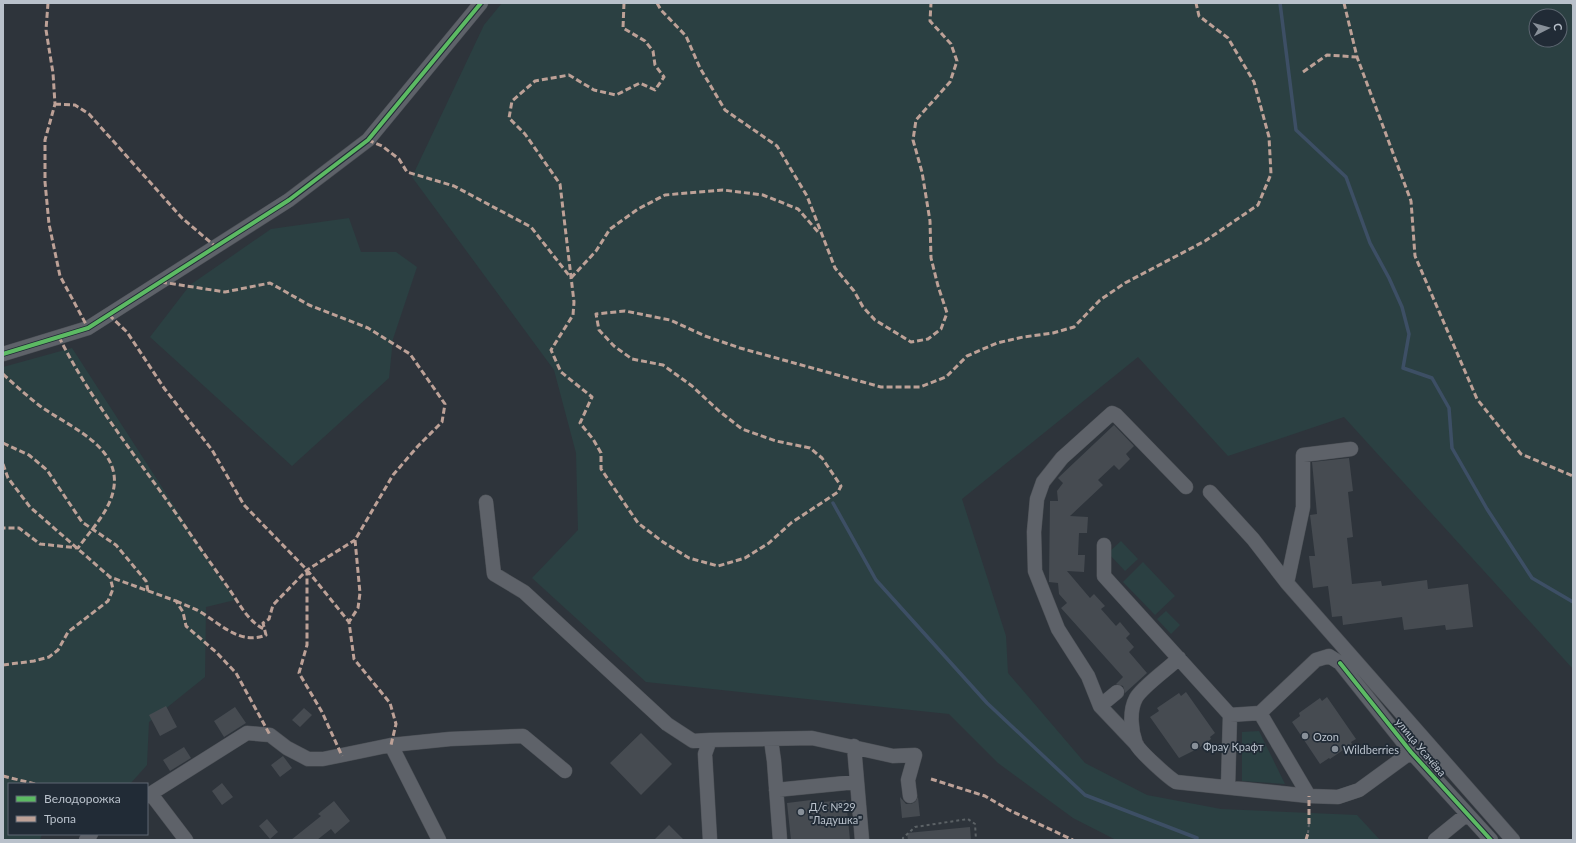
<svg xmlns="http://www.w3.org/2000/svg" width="1576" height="843" font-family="Lato,sans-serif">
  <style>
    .green { fill: #2b4042; fill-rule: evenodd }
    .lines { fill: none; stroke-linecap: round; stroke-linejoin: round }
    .stream { stroke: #3d4f65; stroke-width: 3.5 }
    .building { fill: #464b51 }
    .minor-casing { stroke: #4c5056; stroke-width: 15 }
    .path { stroke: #5c6266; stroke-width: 2; stroke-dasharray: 3 3; stroke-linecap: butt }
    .minor { stroke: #5e6269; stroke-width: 14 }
    .quiet { stroke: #bda197; stroke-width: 3; stroke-dasharray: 6 3; stroke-linecap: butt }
    .cycleway-casing { stroke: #212b36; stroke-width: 6 }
    .cycleway { stroke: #5cba63; stroke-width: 4 }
    .poi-dot { fill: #889099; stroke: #212b36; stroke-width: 1.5 }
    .labels { text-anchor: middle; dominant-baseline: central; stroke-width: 3.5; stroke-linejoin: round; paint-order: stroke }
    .poi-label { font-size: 11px; fill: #b9c1cb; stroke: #212b36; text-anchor: start }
    .street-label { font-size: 11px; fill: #b9c1cb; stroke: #212b36 }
  </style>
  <rect width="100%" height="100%" fill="#2e343b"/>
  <path class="green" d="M 502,3 L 1573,3 L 1573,669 L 1344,417 L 1228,456 L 1138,357 L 962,499 L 1006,636 L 1008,673 L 1085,763 L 1147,795 L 1221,809 L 1357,815 L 1380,840 L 1116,840 L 1073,818 L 998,763 L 949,714 L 646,682 L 532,578 L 578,530 L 576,453 L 554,370 L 412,177 L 484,25 ZM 1536,16 L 1560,16 L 1560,40 L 1536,40 Z
    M 349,218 L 361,252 L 396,252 L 417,267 L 393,339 L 389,378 L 292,466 L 150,337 L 190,285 L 271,229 Z
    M 72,348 L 235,600 L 206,607 L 205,677 L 149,722 L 147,765 L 130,784 L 9,784 L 9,834 L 42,834 L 40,840 L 3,840 L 3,367 Z
    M 1121,541 L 1138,559 L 1125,571 L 1108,553 Z
    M 1143,562 L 1175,596 L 1155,615 L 1123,582 Z
    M 1166,611 L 1180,625 L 1171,634 L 1157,619 Z
    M 1259,731 L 1285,784 L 1242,781 L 1242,732 Z"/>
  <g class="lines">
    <path class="stream" d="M 1280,3 L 1296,130 L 1346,177 L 1370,243 L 1389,278 L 1402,307 L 1409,334 L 1403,368 L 1432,378 L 1449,408 L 1452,448 L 1487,509 L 1532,578 L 1573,602
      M 833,503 L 876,580 L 987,703 L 1085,795 L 1197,838"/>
  </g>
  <path class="building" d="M 1114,425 L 1134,446 L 1126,454 L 1130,459 L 1119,470 L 1114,465 L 1098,480 L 1103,485 L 1070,516 L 1088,517 L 1087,533 L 1079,533 L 1078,555 L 1085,555 L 1084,572 L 1067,571 L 1090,598 L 1094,594 L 1105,606 L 1101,609 L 1116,626 L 1120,622 L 1130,634 L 1126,638 L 1134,647 L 1129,652 L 1147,673 L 1125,693 L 1123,686 L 1116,684 L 1123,677 L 1061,608 L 1067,603 L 1059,594 L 1058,583 L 1049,582 L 1050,501 L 1058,501 L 1057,491 L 1063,483 L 1058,478 Z
    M 1349,458 L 1353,491 L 1348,492 L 1353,537 L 1347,538 L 1352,584 L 1381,581 L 1382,586 L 1427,580 L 1428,589 L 1468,584 L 1473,627 L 1446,630 L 1445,625 L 1404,630 L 1402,617 L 1343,625 L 1342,616 L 1332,617 L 1328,586 L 1313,588 L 1309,556 L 1315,556 L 1310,515 L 1317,514 L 1312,462 Z
    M 1186,692 L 1215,733 L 1210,737 L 1211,739 L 1199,748 L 1179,758 L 1150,717 L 1159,711 L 1157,708 L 1179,693 L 1181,696 Z
    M 1327,697 L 1356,739 L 1351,742 L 1352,744 L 1330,759 L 1329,758 L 1320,764 L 1292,722 L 1300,716 L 1299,713 L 1320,698 L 1322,701 Z
    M 166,706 L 177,727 L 160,736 L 149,715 Z
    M 235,707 L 246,723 L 224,737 L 214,721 Z
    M 304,708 L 312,715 L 300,727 L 292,720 Z
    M 641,733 L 672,764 L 641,795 L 610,763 Z
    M 184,747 L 191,758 L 170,771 L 163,760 Z
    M 283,756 L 292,768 L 280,777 L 271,765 Z
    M 222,783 L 233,797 L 222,805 L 212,791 Z
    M 900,797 L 906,804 L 911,804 L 915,802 L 918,797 L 920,816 L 902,818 Z
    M 811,800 L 811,803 L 846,800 L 850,840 L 791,840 L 787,803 Z
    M 334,801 L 350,821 L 335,834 L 331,829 L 317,840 L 291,840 L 321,816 L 318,814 Z
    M 267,819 L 278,832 L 270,839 L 259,826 Z
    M 669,825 L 684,840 L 654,840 Z
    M 970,827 L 971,840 L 908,840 L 907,833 Z"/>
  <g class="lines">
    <defs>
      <path id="minor" d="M 3,354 L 88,328 L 289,200 L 368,140 L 481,3
        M 1351,449 L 1303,455 L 1303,507 L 1287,583 L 1513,840
        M 1210,492 L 1253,539 L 1287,583
        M 486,502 L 494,574 L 524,592 L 667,724 L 693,741 L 710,740
        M 1104,545 L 1104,576 L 1230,715 L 1228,787
        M 1179,658 C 1169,668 1142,687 1136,698 C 1129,711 1131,730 1136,744 C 1140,752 1168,777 1176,782 L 1309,796 L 1338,797 L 1359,790 L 1411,752
        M 1100,706 L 1117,692
        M 1230,715 L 1260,713
        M 771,740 L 774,761 L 780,840
        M 391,745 L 439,840
        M 1137,745 L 1100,706 L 1088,676 L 1058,629 L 1035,571 L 1034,532 L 1037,499 L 1043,482 L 1062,458 L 1112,413 L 1116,415 L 1186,487
        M 854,746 L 862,840
        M 776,790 L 856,782
        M 151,794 L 186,840
        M 147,796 L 247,733 L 270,735 L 287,748 L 308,759 L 323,759 L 391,745 L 450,739 L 523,736 L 565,771
        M 1309,796 L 1260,713 L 1316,660 L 1329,656 L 1340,663 L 1411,752 L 1491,840
        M 86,840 L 91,834
        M 710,840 L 705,754 L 710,740 L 812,738 L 893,756 L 915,755 L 908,780 L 910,796
        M 1435,840 L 1467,814"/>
    </defs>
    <use href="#minor" class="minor-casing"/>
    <path class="path" d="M 1308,833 L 1309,824
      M 903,840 L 903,838 L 915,827 L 968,819 L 975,824 L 976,840"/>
    <use href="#minor" class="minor"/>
    <path class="quiet" d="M 48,3 L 46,30 L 53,73 L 55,104 L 45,140 L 45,182 L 49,224 L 60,276 L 88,328
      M 624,3 L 623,28 L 645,41 L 653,51 L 655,65 L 664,77 L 655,90 L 640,83 L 616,95 L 594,90 L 569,75 L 535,81 L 512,101 L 509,118 L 525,134 L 560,184 L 574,302 L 573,315 L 551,350 L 561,372 L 592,397 L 580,423 L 593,439 L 601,453 L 601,469 L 638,523 L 663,542 L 689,558 L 718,566 L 745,558 L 769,543 L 791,523 L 838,492 L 841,486 L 822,458 L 810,448 L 776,441 L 742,429 L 719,411 L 692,386 L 663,365 L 632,359 L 614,346 L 599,330 L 596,314 L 625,311 L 670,320 L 705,336 L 740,348 L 881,387 L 920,387 L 946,377 L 967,356 L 997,343 L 1023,337 L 1053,333 L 1074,327 L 1100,300 L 1125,283 L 1205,241 L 1258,205 L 1271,174 L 1269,137 L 1254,82 L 1228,38 L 1199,16 L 1196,3
      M 657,3 L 661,10 L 686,36 L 700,68 L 725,110 L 777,146 L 807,196 L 835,268 L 854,291 L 863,307 L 875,320 L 911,342 L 928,339 L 941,329 L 947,313 L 938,286 L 931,258 L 930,221 L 922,172 L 913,140 L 916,120 L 950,82 L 957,61 L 951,44 L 930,21 L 931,3
      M 1344,3 L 1357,57 L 1411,201 L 1415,256 L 1477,399 L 1521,454 L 1573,476
      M 1572,3 L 1573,4
      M 1303,72 L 1327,55 L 1357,57
      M 55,104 L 75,105 L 89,114 L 182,218 L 216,247
      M 368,140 L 382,146 L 399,159 L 407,172 L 454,186 L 531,227 L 571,278
      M 571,278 L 596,251 L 610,229 L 638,209 L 665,195 L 723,190 L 763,195 L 798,209 L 819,233
      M 161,282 L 225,292 L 270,283 L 309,305 L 368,328 L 410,354 L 445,404 L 442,422 L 418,446 L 393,475 L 355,540 L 360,593 L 358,608 L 349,622
      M 109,315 L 127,332 L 164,388 L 212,450 L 244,505 L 307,570 L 307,645 L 299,673 L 322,712 L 342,756
      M 59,337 C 92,403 140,461 182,522 C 197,544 212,565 227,586 C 238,601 247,621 264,629
      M 3,374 C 15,385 27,396 40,406 C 69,427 124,447 113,492 C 108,513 90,531 78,548 L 40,544 L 19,528 L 3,528
      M 3,443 L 29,455 L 47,470 L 82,522 L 116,545 L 146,581 L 148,591
      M 3,464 L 8,478 L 30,507 L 110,577 L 176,601 L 183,612 L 186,626 L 216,652 L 236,673 L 270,735
      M 307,570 L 349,622 L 354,659 L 390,703 L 396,724 L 391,745
      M 176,601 C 183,604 190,607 197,610 C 219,622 239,646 266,635 L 263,623 L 269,619 L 273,605 L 307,570 L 355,540
      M 3,665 L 34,661 L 49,657 L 58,650 L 68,632 L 108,601 L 113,589 L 110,577
      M 3,776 L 35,784
      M 931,779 L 985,796 L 1009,810 L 1073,840
      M 1309,824 L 1309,796
      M 1306,840 L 1308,833"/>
    <defs>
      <path id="cycleway" d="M 3,354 L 88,328 L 289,200 L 368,140 L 481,3
        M 1340,663 L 1411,752 L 1491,840"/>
    </defs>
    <use href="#cycleway" class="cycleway-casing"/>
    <use href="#cycleway" class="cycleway"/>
  </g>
  <g class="poi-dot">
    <circle cx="1305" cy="736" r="4"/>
    <circle cx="1195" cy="746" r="4"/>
    <circle cx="1335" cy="749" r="4"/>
    <circle cx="801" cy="812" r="4"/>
  </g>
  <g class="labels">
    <g class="poi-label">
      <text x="1313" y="736">Ozon</text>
      <text x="1203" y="746">Фрау Крафт</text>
      <text x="1343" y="749">Wildberries</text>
      <text x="809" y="806">Д/с №29<tspan x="809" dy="13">"Ладушка"</tspan></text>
    </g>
    <g class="street-label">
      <text transform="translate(1421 747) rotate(50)">улица Усачёва</text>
    </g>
  </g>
  <rect width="1576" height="843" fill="none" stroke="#b9c1cb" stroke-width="8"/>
  <rect x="8" y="783" width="140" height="52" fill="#212b36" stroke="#5e6772"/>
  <rect x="16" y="796" width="20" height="6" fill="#5cba63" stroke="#5e6772"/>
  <text x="44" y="803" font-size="12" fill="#b9c1cb">Велодорожка</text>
  <rect x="16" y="816" width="20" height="6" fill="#bda197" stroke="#5e6772"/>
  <text x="44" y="823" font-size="12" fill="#b9c1cb">Тропа</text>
  <g transform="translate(1548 28) rotate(84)"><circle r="19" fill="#212b36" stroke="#5e6772"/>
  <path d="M0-3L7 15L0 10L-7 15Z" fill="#889099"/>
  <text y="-6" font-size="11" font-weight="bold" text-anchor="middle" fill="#b9c1cb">С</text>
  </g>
</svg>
